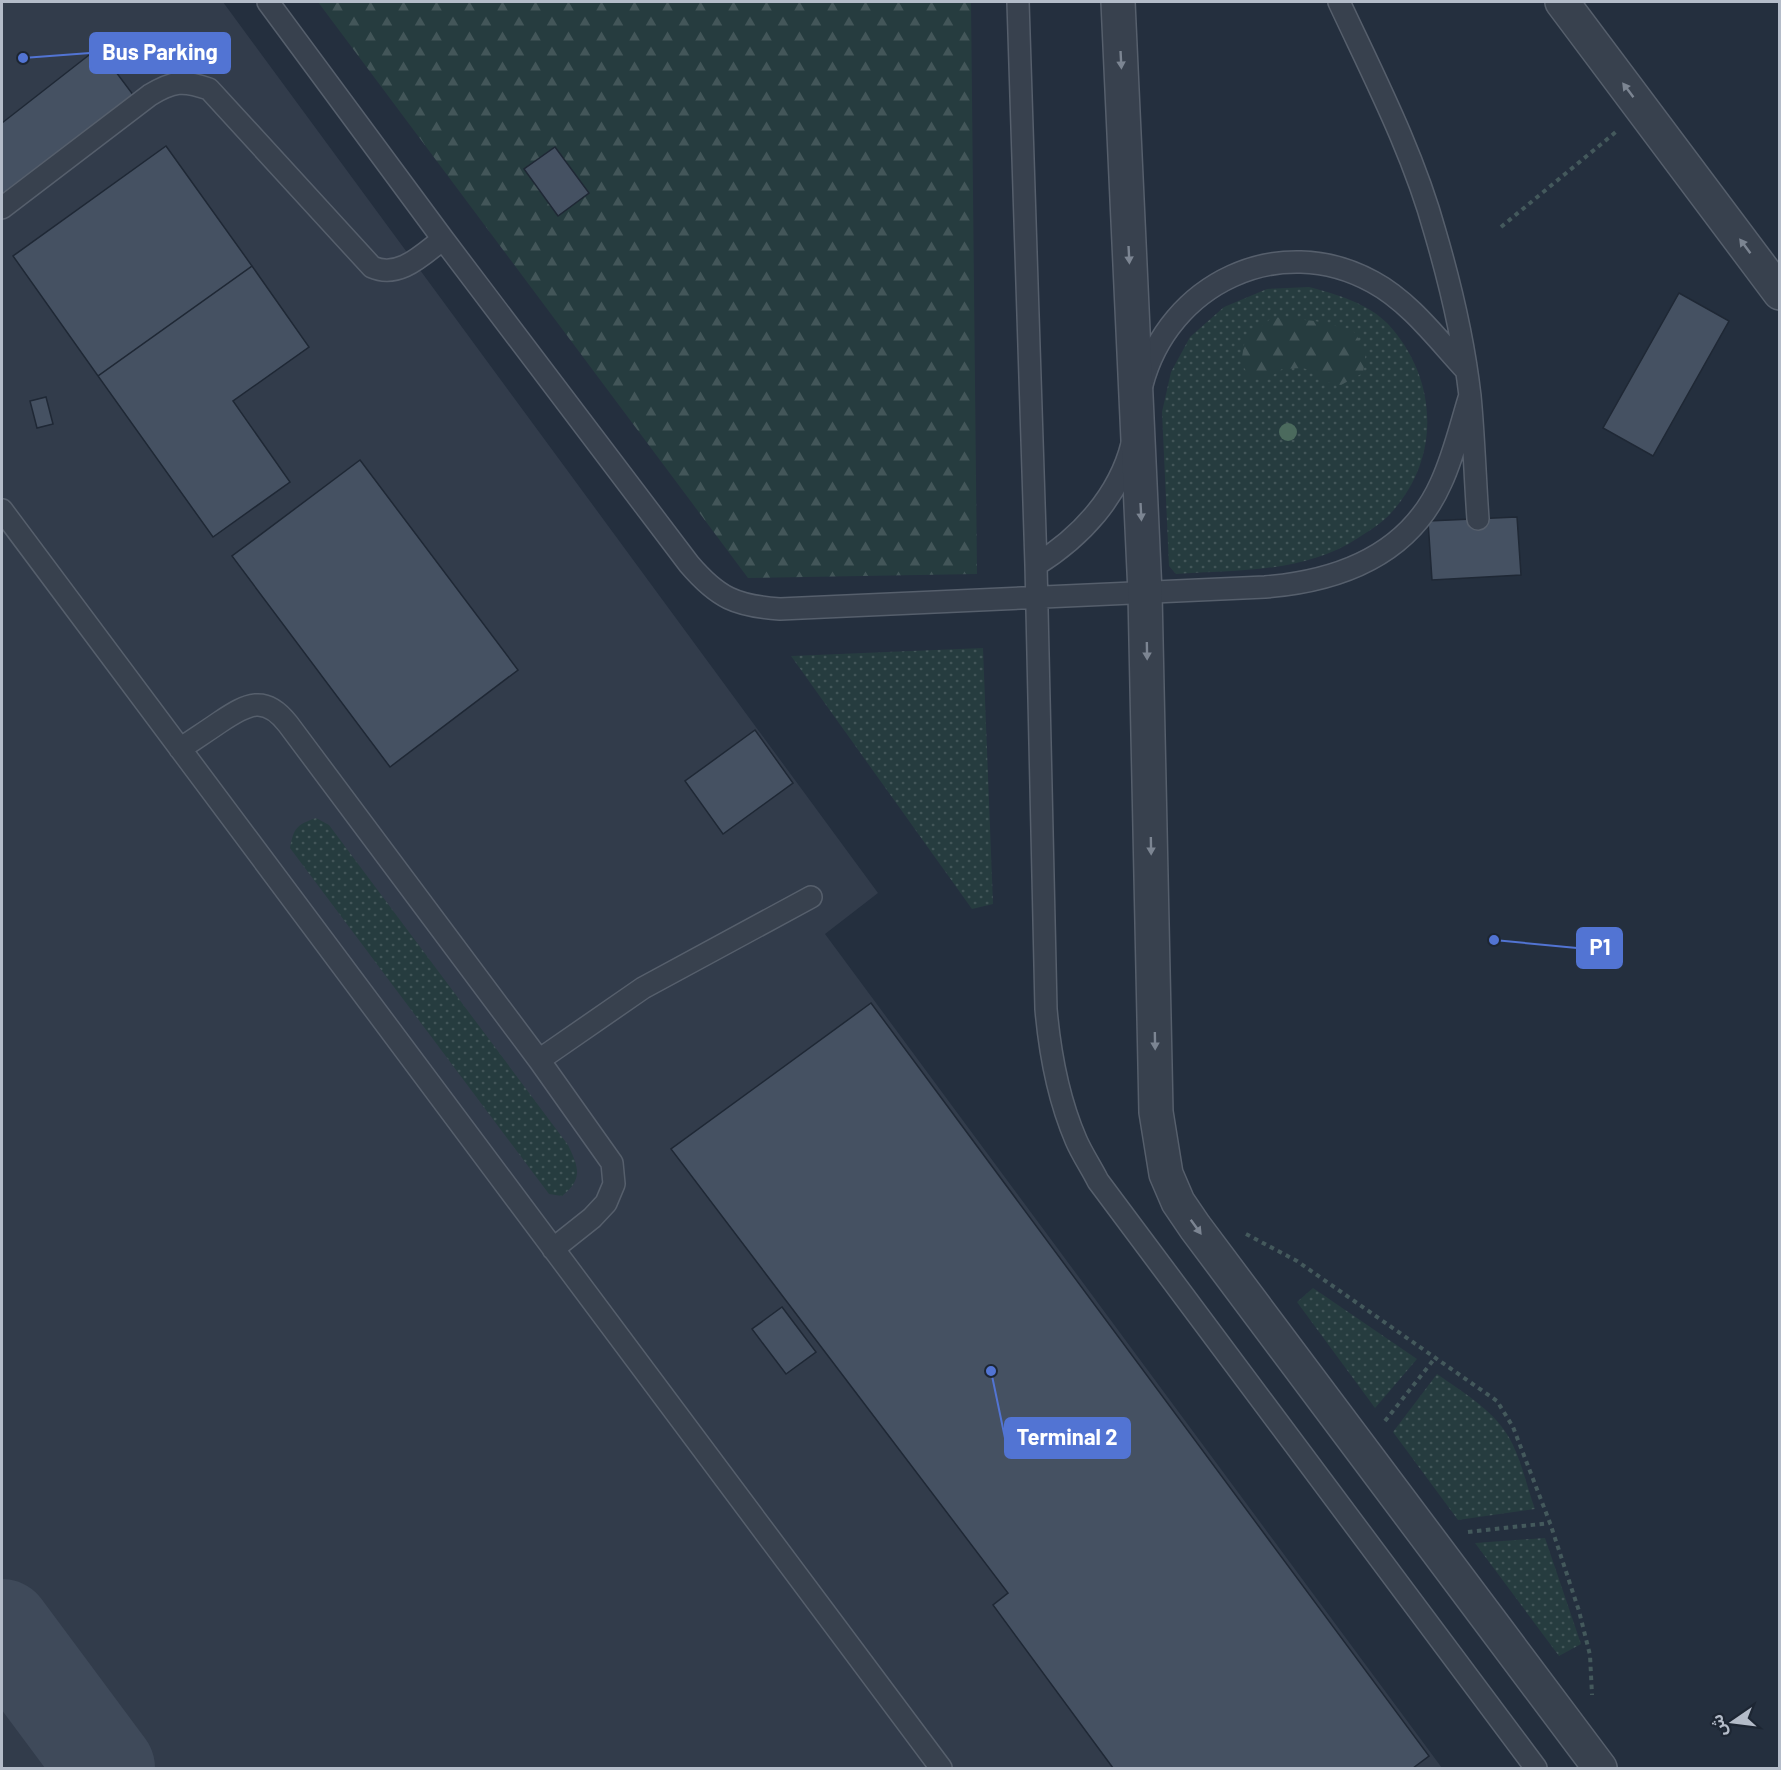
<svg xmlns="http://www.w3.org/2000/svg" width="1781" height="1770" font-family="Barlow,'Noto Sans Arabic',sans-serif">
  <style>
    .airport { fill: #323c4b }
    .grass { fill: url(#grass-dots) }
    .forest { fill: url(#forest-firs) }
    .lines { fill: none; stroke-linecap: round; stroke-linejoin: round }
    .taxiway { stroke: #3f4a5a; stroke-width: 98 }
    .building { fill: #455162; stroke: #1f2835; stroke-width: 1.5 }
    .service-casing { stroke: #565f6c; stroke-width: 24 }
    .tertiary-casing { stroke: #565f6c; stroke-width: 36 }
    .path { stroke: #44595c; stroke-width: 4; stroke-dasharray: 4.5 4.5; stroke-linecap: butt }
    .service { stroke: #38414e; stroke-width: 21 }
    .tertiary { stroke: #38414e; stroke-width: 33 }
    .tree { fill: #4b6a5d }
    .oneway { fill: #7c8592 }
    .leader { fill: none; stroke: #5274d3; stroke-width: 2 }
    .callout-dot { fill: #5274d3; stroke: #1d2633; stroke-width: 2 }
    .callout { fill: #5274d3; stroke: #5274d3; stroke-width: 2 }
    .callout-label { font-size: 22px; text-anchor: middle; font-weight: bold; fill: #fff }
  </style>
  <defs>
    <pattern id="grass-dots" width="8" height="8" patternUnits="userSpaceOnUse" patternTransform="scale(1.5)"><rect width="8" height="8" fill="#263c3f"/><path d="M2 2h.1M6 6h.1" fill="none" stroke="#435659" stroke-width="1.8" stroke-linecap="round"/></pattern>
    <pattern id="forest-firs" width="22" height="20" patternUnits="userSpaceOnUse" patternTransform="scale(1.5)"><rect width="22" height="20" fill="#263c3f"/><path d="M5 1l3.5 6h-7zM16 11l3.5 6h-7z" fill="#435659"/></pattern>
  </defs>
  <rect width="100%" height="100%" fill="#242f3e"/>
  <path class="airport" d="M 2,2 L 223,2 L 878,893 L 825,934 L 1442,1768 L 2,1768 Z"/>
  <path class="grass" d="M 1309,287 C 1336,294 1367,303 1387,323 C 1438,377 1442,458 1391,513 C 1382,523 1369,531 1358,538 C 1305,573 1237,570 1176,574 L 1169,566 L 1162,412 L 1171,372 L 1190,337 L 1224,307 L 1267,289 Z
    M 983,648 L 993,904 L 972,909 L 791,656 Z
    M 316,818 L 329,825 L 568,1145 C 579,1168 583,1179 562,1196 L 549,1194 L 290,848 C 294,828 296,825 316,818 Z
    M 1313,1288 L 1417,1359 L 1375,1408 L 1297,1302 Z
    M 1437,1374 C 1464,1393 1497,1412 1512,1443 C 1522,1463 1527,1487 1535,1509 L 1458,1520 L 1393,1432 Z
    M 1545,1538 L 1581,1644 L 1559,1656 L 1475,1543 Z"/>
  <path class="forest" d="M 318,2 L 971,2 L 977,574 L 748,578 Z
    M 1273,317 L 1315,321 L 1353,330 L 1366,351 L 1363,373 L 1341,385 L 1322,381 L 1310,370 L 1302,368 L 1282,369 L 1267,379 L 1250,377 L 1241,363 L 1245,339 Z"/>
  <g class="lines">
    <path class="taxiway" d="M 2,1628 L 106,1768"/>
  </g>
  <path class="building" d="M 98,48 L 134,96 L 2,199 L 2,123 Z
    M 166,146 L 252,266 L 98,376 L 13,256 Z
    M 555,147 L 589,193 L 558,216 L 524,169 Z
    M 252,266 L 309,347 L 233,401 L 290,482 L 213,537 L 98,376 Z
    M 1679,293 L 1729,321 L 1653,456 L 1603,428 Z
    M 46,397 L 53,424 L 37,428 L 30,401 Z
    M 360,460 L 518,670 L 390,767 L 232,556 Z
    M 1517,517 L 1521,575 L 1432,580 L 1428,521 Z
    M 755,730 L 793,783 L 723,834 L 685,781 Z
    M 871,1003 L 1429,1756 L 1413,1768 L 1113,1768 L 993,1605 L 1008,1593 L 671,1149 Z
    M 782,1307 L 816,1352 L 786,1374 L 752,1329 Z"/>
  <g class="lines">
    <defs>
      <path id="service" d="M 268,2 L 443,239 L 689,564 C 718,598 736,606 780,609 L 1265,587 C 1340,581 1409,555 1441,483 C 1454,455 1461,424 1470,395
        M 1018,2 L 1036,565 L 1046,1009 C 1050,1055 1058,1098 1076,1140 C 1082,1154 1091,1167 1098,1181 L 1536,1768
        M 1339,2 C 1374,77 1413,152 1435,232 C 1450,283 1464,343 1470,396 C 1474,437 1475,478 1478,519
        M 2,208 L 150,95 C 173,81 183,80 209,89 L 372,267 C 399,279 422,255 443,239
        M 1142,385 C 1168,284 1279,230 1373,282 C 1410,302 1438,340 1466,370
        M 2,510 L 941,1768
        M 1036,565 C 1081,537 1119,496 1132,444
        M 180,749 C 193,740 207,731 220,722 C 247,704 265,694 288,724 L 539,1060 L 612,1163 L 614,1184 L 606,1203 L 592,1218 L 553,1249
        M 539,1060 L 643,988 L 811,897"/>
      <path id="tertiary" d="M 1118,2 L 1145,593 L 1156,1112 L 1166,1174 L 1178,1202 L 1195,1227 L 1600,1768
        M 1562,2 L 1780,293"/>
    </defs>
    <use href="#service" class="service-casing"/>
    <use href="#tertiary" class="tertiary-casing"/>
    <path class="path" d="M 1501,227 L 1617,131
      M 1246,1234 L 1297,1261 L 1497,1401 L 1513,1427 L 1550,1523 L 1579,1611 L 1590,1655 L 1592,1695
      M 1385,1421 L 1435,1358
      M 1468,1532 L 1550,1523"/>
    <use href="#service" class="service"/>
    <use href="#tertiary" class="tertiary"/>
  </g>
  <circle class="tree" cx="1288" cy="432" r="9"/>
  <defs><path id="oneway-solid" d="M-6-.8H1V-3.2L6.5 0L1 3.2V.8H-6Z" transform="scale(1.5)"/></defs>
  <g class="oneway">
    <use href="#oneway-solid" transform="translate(1121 60) rotate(87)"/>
    <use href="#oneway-solid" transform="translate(1628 90) rotate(-127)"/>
    <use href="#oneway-solid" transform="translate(1745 246) rotate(-127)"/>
    <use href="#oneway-solid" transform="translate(1129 255) rotate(87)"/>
    <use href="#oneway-solid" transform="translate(1141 512) rotate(87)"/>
    <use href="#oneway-solid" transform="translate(1147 651) rotate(89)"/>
    <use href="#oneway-solid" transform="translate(1151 846) rotate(89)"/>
    <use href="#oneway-solid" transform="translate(1155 1041) rotate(89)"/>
    <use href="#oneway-solid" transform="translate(1196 1227) rotate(54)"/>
  </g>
  <path class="leader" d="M23 58L90 53M1494 940L1577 948M991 1371L1005 1438"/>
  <g class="callout-dot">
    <circle cx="23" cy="58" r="6"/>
    <circle cx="1494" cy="940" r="6"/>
    <circle cx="991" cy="1371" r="6"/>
  </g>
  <g class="callout">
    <rect x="90" y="33" width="140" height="40" rx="6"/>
    <rect x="1577" y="928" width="45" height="40" rx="6"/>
    <rect x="1005" y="1418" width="125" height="40" rx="6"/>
  </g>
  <g class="callout-label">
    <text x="160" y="60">Bus Parking</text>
    <text x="1600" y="955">P1</text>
    <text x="1067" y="1445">Terminal 2</text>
  </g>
  <rect width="1781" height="1770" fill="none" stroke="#b4bcc9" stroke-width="6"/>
  <g transform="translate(1733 1722) rotate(256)" stroke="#1d2633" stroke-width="4.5" paint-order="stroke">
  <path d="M0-4.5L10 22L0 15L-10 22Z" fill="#b4bcc9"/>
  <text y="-9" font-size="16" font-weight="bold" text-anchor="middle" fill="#b4bcc9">ش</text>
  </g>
</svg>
